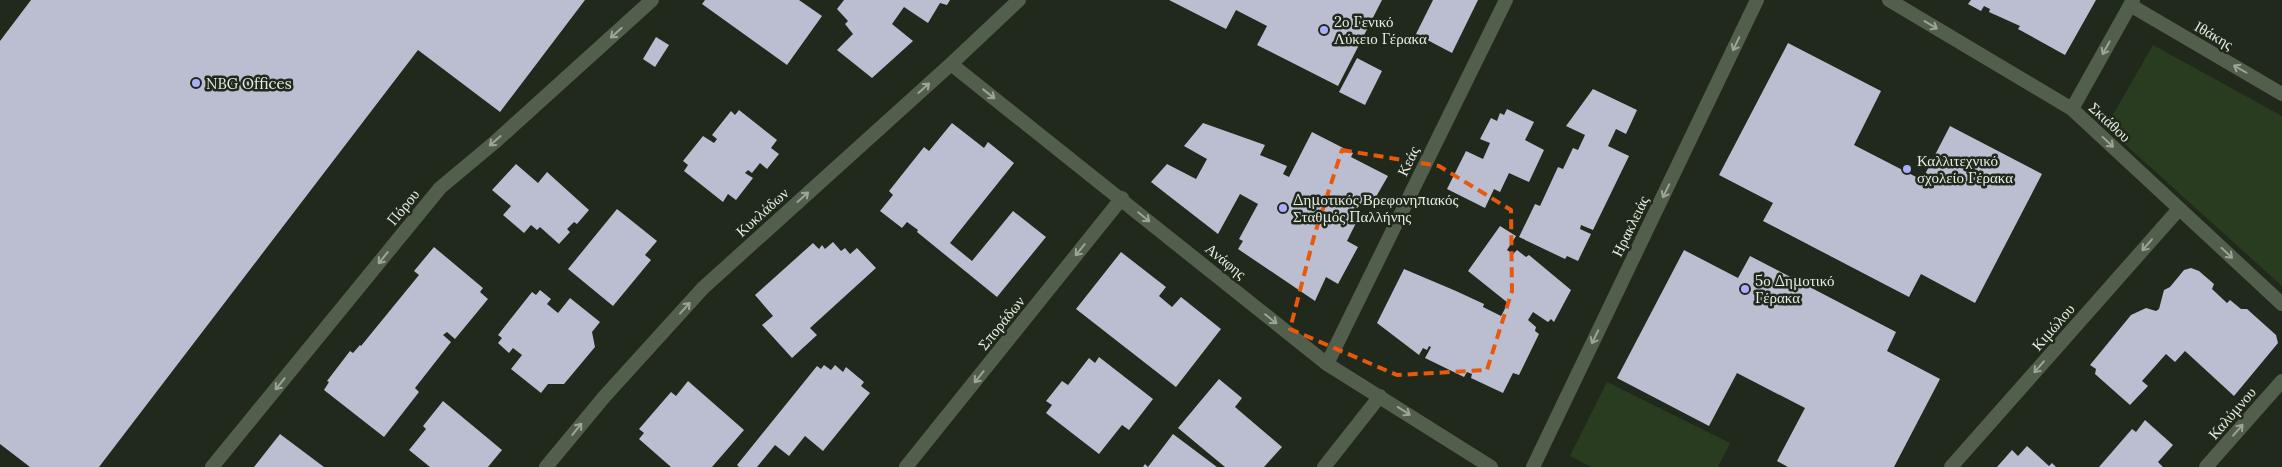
<svg xmlns="http://www.w3.org/2000/svg" width="2282" height="467" font-family="Lora,serif">
  <style>
    .green { fill: #2a3c20 }
    .building { fill: #bbbdd0 }
    .lines { fill: none; stroke-linecap: round; stroke-linejoin: round }
    .minor { stroke: #535f4d; stroke-width: 14 }
    .oneway { stroke: #9ca698 }
    .marked { fill: none; stroke: #e8590c; stroke-width: 4; stroke-dasharray: 10 6; stroke-linejoin: round }
    .poi-dot { fill: #abaffb; stroke: #20291b; stroke-width: 2 }
    .labels { text-anchor: middle; dominant-baseline: central; stroke-width: 5; stroke-linejoin: round; paint-order: stroke }
    .poi-label { font-size: 15px; fill: #e6ece3; stroke: #20291b; text-anchor: start }
    .street-label { font-size: 15px; fill: #e6ece3; stroke: #20291b }
  </style>
  <rect width="100%" height="100%" fill="#20291b"/>
  <path class="green" d="M 2153,45 L 2282,116 L 2282,286 L 2106,127 Z
    M 1607,382 L 1730,443 L 1718,467 L 1591,467 L 1570,456 Z"/>
  <path class="building" d="M 31,0 L 585,0 L 500,112 L 418,50 L 99,467 L 30,467 L 0,444 L 0,41 Z
    M 705,0 L 799,0 L 822,16 L 787,65 L 702,4 Z
    M 844,0 L 950,0 L 947,5 L 940,3 L 928,23 L 904,7 L 892,24 L 913,41 L 872,78 L 837,50 L 853,34 L 845,24 L 848,21 L 837,9 Z
    M 1169,0 L 1382,0 L 1338,86 L 1257,45 L 1267,26 L 1236,10 L 1226,29 Z
    M 1433,0 L 1478,0 L 1452,53 L 1416,34 Z
    M 1971,0 L 2096,0 L 2065,55 L 2018,29 L 2020,26 L 1989,12 L 1990,9 L 1984,6 L 1981,11 L 1968,4 Z
    M 656,37 L 669,45 L 655,67 L 643,59 Z
    M 1788,43 L 1881,91 L 1854,145 L 1922,180 L 1950,126 L 2042,174 L 1975,303 L 1921,274 L 1909,297 L 1763,221 L 1773,203 L 1719,175 Z
    M 1357,58 L 1382,71 L 1365,105 L 1339,92 Z
    M 1593,89 L 1637,110 L 1626,134 L 1616,129 L 1608,146 L 1629,156 L 1593,230 L 1581,225 L 1580,229 L 1591,234 L 1578,261 L 1567,256 L 1565,259 L 1519,237 L 1535,204 L 1540,206 L 1558,167 L 1563,169 L 1573,148 L 1578,150 L 1585,135 L 1566,126 Z
    M 1507,109 L 1534,122 L 1525,140 L 1544,150 L 1529,182 L 1509,173 L 1500,192 L 1494,189 L 1485,208 L 1447,189 L 1466,151 L 1483,159 L 1490,143 L 1480,139 L 1491,118 L 1497,121 L 1500,113 L 1504,115 Z
    M 739,110 L 777,140 L 771,148 L 779,154 L 767,169 L 760,163 L 752,173 L 748,170 L 745,173 L 753,178 L 736,200 L 728,194 L 723,202 L 684,171 L 688,165 L 683,161 L 703,136 L 714,143 L 717,139 L 712,135 L 731,111 L 735,115 Z
    M 952,123 L 984,148 L 988,142 L 1014,163 L 950,243 L 972,261 L 1013,211 L 1046,237 L 997,297 L 917,232 L 918,230 L 907,222 L 902,228 L 880,211 L 893,195 L 889,191 L 924,147 L 929,151 Z
    M 1203,123 L 1265,145 L 1260,155 L 1287,166 L 1283,174 L 1289,177 L 1312,132 L 1353,153 L 1351,157 L 1388,176 L 1373,202 L 1365,196 L 1353,218 L 1357,221 L 1347,241 L 1358,247 L 1338,284 L 1326,277 L 1315,301 L 1238,249 L 1243,241 L 1239,239 L 1258,204 L 1240,194 L 1218,234 L 1151,182 L 1167,164 L 1196,179 L 1207,159 L 1184,146 Z
    M 516,164 L 538,183 L 547,172 L 589,210 L 577,224 L 574,222 L 567,229 L 570,232 L 559,244 L 540,227 L 537,230 L 531,225 L 524,233 L 503,215 L 511,206 L 492,190 Z
    M 617,209 L 657,241 L 645,255 L 651,260 L 613,306 L 568,269 Z
    M 1500,226 L 1516,236 L 1507,250 L 1513,254 L 1517,250 L 1526,257 L 1529,255 L 1571,290 L 1554,322 L 1551,319 L 1548,322 L 1533,312 L 1528,320 L 1536,327 L 1535,331 L 1539,334 L 1519,375 L 1513,373 L 1503,393 L 1471,378 L 1472,374 L 1467,372 L 1464,377 L 1425,358 L 1431,347 L 1429,346 L 1427,350 L 1423,348 L 1419,355 L 1377,323 L 1404,269 L 1456,291 L 1484,304 L 1483,307 L 1501,316 L 1508,303 L 1468,271 Z
    M 833,242 L 841,251 L 845,248 L 850,254 L 857,248 L 876,268 L 810,328 L 817,335 L 792,358 L 762,325 L 773,316 L 755,295 L 813,243 L 819,249 L 822,245 L 825,249 Z
    M 434,247 L 483,288 L 480,292 L 488,299 L 455,339 L 447,332 L 443,335 L 451,342 L 415,388 L 419,392 L 384,437 L 324,390 L 329,382 L 327,381 L 350,351 L 353,353 L 360,345 L 361,346 L 419,275 L 414,271 Z
    M 1684,250 L 1738,278 L 1750,256 L 1896,332 L 1887,351 L 1940,379 L 1894,467 L 1788,467 L 1777,461 L 1805,408 L 1737,373 L 1709,426 L 1617,378 Z
    M 1121,252 L 1166,287 L 1159,296 L 1172,307 L 1181,297 L 1221,329 L 1176,387 L 1076,309 Z
    M 2191,268 L 2199,271 L 2214,284 L 2212,289 L 2227,303 L 2230,300 L 2241,309 L 2247,309 L 2276,335 L 2278,343 L 2234,396 L 2185,351 L 2175,362 L 2166,354 L 2142,381 L 2148,386 L 2130,405 L 2095,374 L 2096,369 L 2090,365 L 2131,315 L 2146,308 L 2156,311 L 2159,309 L 2164,290 L 2170,287 L 2184,270 Z
    M 540,290 L 551,299 L 547,304 L 558,313 L 570,298 L 600,322 L 592,332 L 595,347 L 564,384 L 548,384 L 541,393 L 511,369 L 522,355 L 513,348 L 509,353 L 498,343 L 502,338 L 498,335 L 532,292 L 536,295 Z
    M 1099,357 L 1153,399 L 1129,430 L 1122,425 L 1099,454 L 1046,413 L 1052,405 L 1046,401 L 1062,381 L 1068,385 L 1089,358 L 1095,363 Z
    M 824,365 L 831,370 L 835,365 L 843,372 L 846,367 L 864,382 L 861,386 L 870,393 L 823,451 L 805,436 L 789,456 L 775,445 L 757,467 L 739,467 L 737,465 L 817,366 L 821,369 Z
    M 1219,379 L 1242,398 L 1235,407 L 1282,447 L 1264,467 L 1225,467 L 1178,428 Z
    M 688,381 L 744,430 L 712,467 L 671,467 L 639,439 L 644,433 L 639,429 L 671,392 L 676,396 Z
    M 443,401 L 502,450 L 488,467 L 430,467 L 409,450 L 426,429 L 423,426 Z
    M 2145,420 L 2173,445 L 2158,462 L 2163,467 L 2099,467 L 2132,429 L 2136,432 Z
    M 280,434 L 324,467 L 254,467 Z
    M 1173,434 L 1217,467 L 1143,467 L 1145,464 L 1148,467 Z
    M 2027,446 L 2049,466 L 2052,463 L 2056,467 L 1997,467 L 2012,450 L 2018,456 Z"/>
  <g class="lines">
    <path class="minor" d="M 1889,0 L 2072,109 L 2282,304
      M 2130,5 L 2282,94
      M 951,64 L 1327,364 L 1491,467
      M 2072,109 L 2133,0
      M 1327,364 L 1506,0
      M 212,467 L 440,188 L 495,142 L 652,0
      M 546,467 L 604,397 L 703,288 L 951,64 L 1019,0
      M 906,467 L 1122,198
      M 1324,467 L 1380,396
      M 1533,467 L 1757,0
      M 1951,467 L 2179,209
      M 2206,467 L 2282,381"/>
  </g>
  <defs><path id="oneway-shaft" d="M-6 0H5M1.5-3L5.5 0L1.5 3" fill="none" stroke-width="1.6" stroke-linecap="round" stroke-linejoin="round" transform="scale(1.25)"/></defs>
  <g class="oneway">
    <use href="#oneway-shaft" transform="translate(1931 25) rotate(31)"/>
    <use href="#oneway-shaft" transform="translate(616 33) rotate(138)"/>
    <use href="#oneway-shaft" transform="translate(1736 44) rotate(116)"/>
    <use href="#oneway-shaft" transform="translate(2106 48) rotate(119)"/>
    <use href="#oneway-shaft" transform="translate(2240 69) rotate(-150)"/>
    <use href="#oneway-shaft" transform="translate(924 88) rotate(-42)"/>
    <use href="#oneway-shaft" transform="translate(989 94) rotate(38)"/>
    <use href="#oneway-shaft" transform="translate(495 141) rotate(139)"/>
    <use href="#oneway-shaft" transform="translate(2108 142) rotate(43)"/>
    <use href="#oneway-shaft" transform="translate(1666 191) rotate(116)"/>
    <use href="#oneway-shaft" transform="translate(803 197) rotate(-42)"/>
    <use href="#oneway-shaft" transform="translate(1144 217) rotate(39)"/>
    <use href="#oneway-shaft" transform="translate(2147 245) rotate(131)"/>
    <use href="#oneway-shaft" transform="translate(1080 250) rotate(129)"/>
    <use href="#oneway-shaft" transform="translate(2227 253) rotate(43)"/>
    <use href="#oneway-shaft" transform="translate(383 258) rotate(129)"/>
    <use href="#oneway-shaft" transform="translate(685 308) rotate(-48)"/>
    <use href="#oneway-shaft" transform="translate(1271 319) rotate(39)"/>
    <use href="#oneway-shaft" transform="translate(1595 337) rotate(116)"/>
    <use href="#oneway-shaft" transform="translate(2039 367) rotate(131)"/>
    <use href="#oneway-shaft" transform="translate(979 377) rotate(129)"/>
    <use href="#oneway-shaft" transform="translate(280 384) rotate(129)"/>
    <use href="#oneway-shaft" transform="translate(1404 411) rotate(33)"/>
    <use href="#oneway-shaft" transform="translate(577 429) rotate(-51)"/>
    <use href="#oneway-shaft" transform="translate(2238 430) rotate(-49)"/>
  </g>
  <path class="marked" d="M 1342,150 L 1439,166 L 1511,210 L 1512,291 L 1487,370 L 1397,375 L 1290,329 L 1315,233 Z"/>
  <g class="poi-dot">
    <circle cx="1324" cy="30" r="5"/>
    <circle cx="196" cy="83" r="5"/>
    <circle cx="1907" cy="169" r="5"/>
    <circle cx="1283" cy="208" r="5"/>
    <circle cx="1745" cy="289" r="5"/>
  </g>
  <g class="labels">
    <g class="poi-label">
      <text x="1334" y="21">2ο Γενικό<tspan x="1334" dy="17">Λύκειο Γέρακα</tspan></text>
      <text x="206" y="83">NBG Offices</text>
      <text x="1917" y="160">Καλλιτεχνικό<tspan x="1917" dy="17">σχολείο Γέρακα</tspan></text>
      <text x="1293" y="199">Δημοτικός Βρεφονηπιακός<tspan x="1293" dy="17">Σταθμός Παλλήνης</tspan></text>
      <text x="1755" y="280">5ο Δημοτικό<tspan x="1755" dy="17">Γέρακα</tspan></text>
    </g>
    <g class="street-label">
      <text transform="translate(2214 35) rotate(30)">Ιθάκης</text>
      <text transform="translate(2110 122) rotate(43)">Σκιάθου</text>
      <text transform="translate(1408 161) rotate(-64)">Κεάς</text>
      <text transform="translate(403 207) rotate(-51)">Πόρου</text>
      <text transform="translate(762 212) rotate(-42)">Κυκλάδων</text>
      <text transform="translate(1630 226) rotate(-64)">Ηρακλειάς</text>
      <text transform="translate(1226 261) rotate(39)">Ανάφης</text>
      <text transform="translate(1001 323) rotate(-51)">Σποράδων</text>
      <text transform="translate(2053 327) rotate(-49)">Κιμώλου</text>
      <text transform="translate(2232 413) rotate(-49)">Καλύμνου</text>
    </g>
  </g>
</svg>
